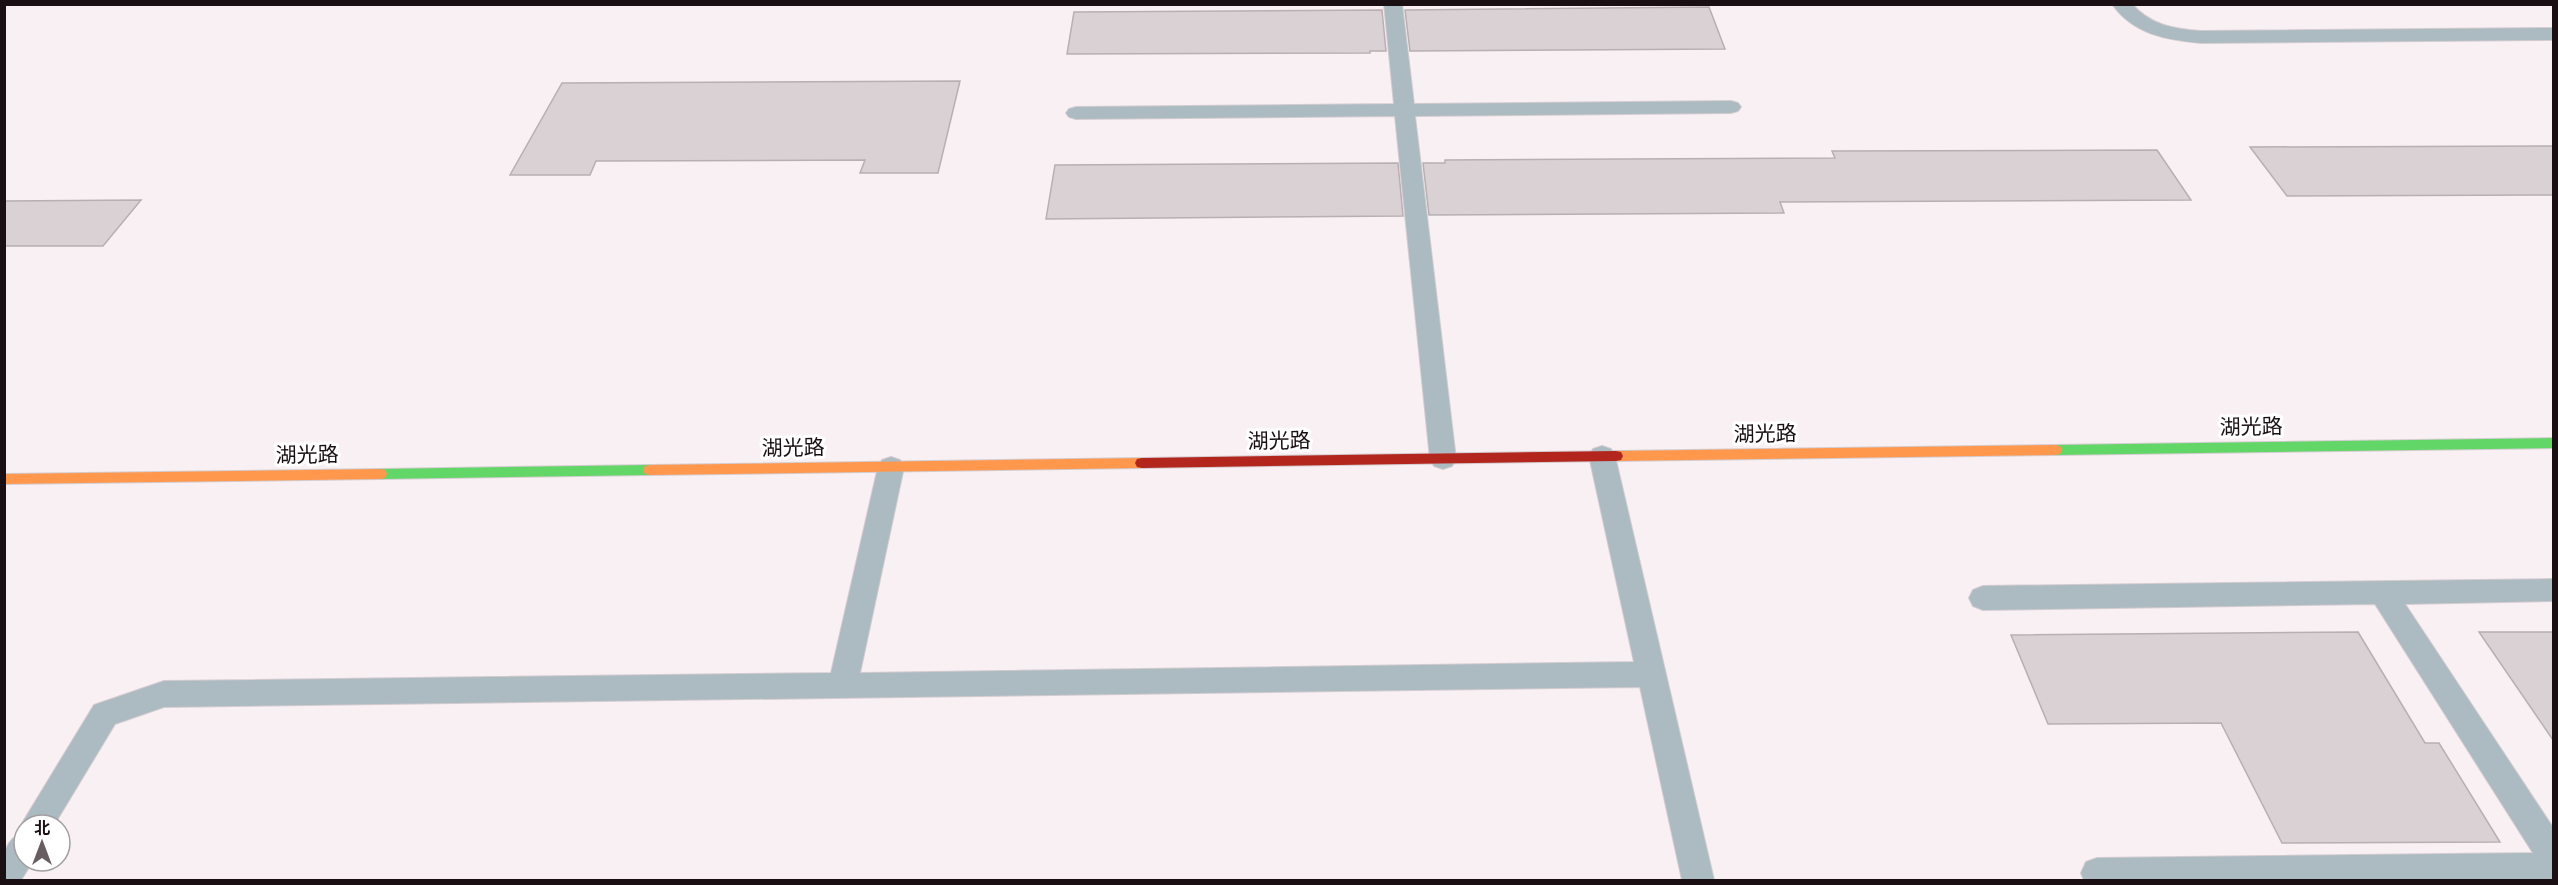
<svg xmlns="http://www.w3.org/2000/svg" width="2558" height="885" font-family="'Golos Text','Noto Sans SC',sans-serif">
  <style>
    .building { fill: #dad1d4; stroke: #b7afb2; stroke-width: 1.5 }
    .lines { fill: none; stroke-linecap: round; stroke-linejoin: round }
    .lane-casing { stroke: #d4cdd0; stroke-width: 2 }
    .fast-casing { stroke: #d4cdd0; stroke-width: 2 }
    .slow-casing { stroke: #d4cdd0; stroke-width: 2 }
    .jam-casing { stroke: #d4cdd0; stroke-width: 2 }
    .lane { fill: #acbac2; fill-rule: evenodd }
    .fast { fill: #63d668; fill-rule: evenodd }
    .slow { fill: #ff974d; fill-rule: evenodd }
    .jam { fill: #b3261e; fill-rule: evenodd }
    .labels { text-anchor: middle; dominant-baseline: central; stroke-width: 6; stroke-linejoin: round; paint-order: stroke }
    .street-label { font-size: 21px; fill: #1a1014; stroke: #fff }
  </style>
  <rect width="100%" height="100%" fill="#f9f0f3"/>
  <path class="building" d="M 1709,7 L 1725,49 L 1410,51 L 1405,10 Z
    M 1382,10 L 1386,51 L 1370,51 L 1370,53 L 1067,54 L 1074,12 Z
    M 960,81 L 938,173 L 860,173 L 865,160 L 596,161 L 590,175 L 510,175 L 562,83 Z
    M 2553,146 L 2553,195 L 2287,196 L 2250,147 Z
    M 2157,150 L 2191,200 L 1780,202 L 1784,213 L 1429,215 L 1423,163 L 1445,163 L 1445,160 L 1835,158 L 1832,151 Z
    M 1398,163 L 1403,216 L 1046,219 L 1055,165 Z
    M 141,200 L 103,246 L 4,246 L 4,201 Z
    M 2358,632 L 2425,743 L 2439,743 L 2500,842 L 2282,843 L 2221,723 L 2048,724 L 2011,635 Z
    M 2479,632 L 2553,632 L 2553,740 Z"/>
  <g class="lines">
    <defs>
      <path id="lane" d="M 1384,4 L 1402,4 L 1414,104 L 1731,101 L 1738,103 L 1741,107 L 1738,111 L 1731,113 L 1415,116 L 1456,459 L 1452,466 L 1443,469 L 1434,466 L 1430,459 L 1395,116 L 1076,119 L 1069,117 L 1066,113 L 1069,109 L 1076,107 L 1394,104 Z
        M 2112,4 L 2132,4 C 2150,25 2174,29 2201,31 L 2554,28 L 2554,40 L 2201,43 C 2166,40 2133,34 2112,4 Z
        M 1602,446 L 1611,449 L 1615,456 L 1714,880 L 1682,880 L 1640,687 L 164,707 L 115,724 L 54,825 L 24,825 L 24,831 L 21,825 L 94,705 L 164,681 L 831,673 L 878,467 L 882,460 L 891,457 L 900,460 L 904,467 L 860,673 L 1634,662 L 1589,456 L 1593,449 Z
        M 2554,579 L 2554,601 L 2405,604 L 2554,829 L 2554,880 L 2084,880 L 2081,873 L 2086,862 L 2097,858 L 2533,853 L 2375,604 L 1983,610 L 1973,606 L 1969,598 L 1973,590 L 1983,586 Z
        M 24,832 L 24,861 L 33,861 L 21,880 L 4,880 C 4,859 1,841 24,832 Z"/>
      <path id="fast" d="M 2554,438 L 2554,448 L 2055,455 L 2050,454 L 2048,450 L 2050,446 L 2055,445 Z
        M 650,465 L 655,466 L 657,470 L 655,474 L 650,475 L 380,479 L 375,478 L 373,474 L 375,470 L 380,469 Z"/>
      <path id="slow" d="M 2055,445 L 2060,446 L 2062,450 L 2060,454 L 2055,455 L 1616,461 L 1611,460 L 1609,456 L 1611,452 L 1616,451 Z
        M 1142,458 L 1147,459 L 1149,463 L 1147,467 L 1142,468 L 650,475 L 645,474 L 643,470 L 645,466 L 650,465 Z
        M 380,469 L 385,470 L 387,474 L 385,478 L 380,479 L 4,484 L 4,474 Z"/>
      <path id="jam" d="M 1616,451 L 1621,452 L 1623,456 L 1621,460 L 1616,461 L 1142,468 L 1137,467 L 1135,463 L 1137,459 L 1142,458 Z"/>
    </defs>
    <use href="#lane" class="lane-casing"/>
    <use href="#fast" class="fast-casing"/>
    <use href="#slow" class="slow-casing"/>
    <use href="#jam" class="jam-casing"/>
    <use href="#lane" class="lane"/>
    <use href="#fast" class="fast"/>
    <use href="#slow" class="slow"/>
    <use href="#jam" class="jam"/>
  </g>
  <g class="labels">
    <g class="street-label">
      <text transform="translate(2251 426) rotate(-1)">湖光路</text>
      <text transform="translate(1765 433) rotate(-1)">湖光路</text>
      <text transform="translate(1279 440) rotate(-1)">湖光路</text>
      <text transform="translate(793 447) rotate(-1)">湖光路</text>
      <text transform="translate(307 454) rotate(-1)">湖光路</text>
    </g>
  </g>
  <rect width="2558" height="885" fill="none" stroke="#1a1014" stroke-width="12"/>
  <g transform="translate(42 843)"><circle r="28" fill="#ffffff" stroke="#a39fa1" stroke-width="1.5"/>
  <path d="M0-4.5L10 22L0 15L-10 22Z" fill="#685e62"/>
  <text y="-9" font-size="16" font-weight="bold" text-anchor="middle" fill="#1a1014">北</text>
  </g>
</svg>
